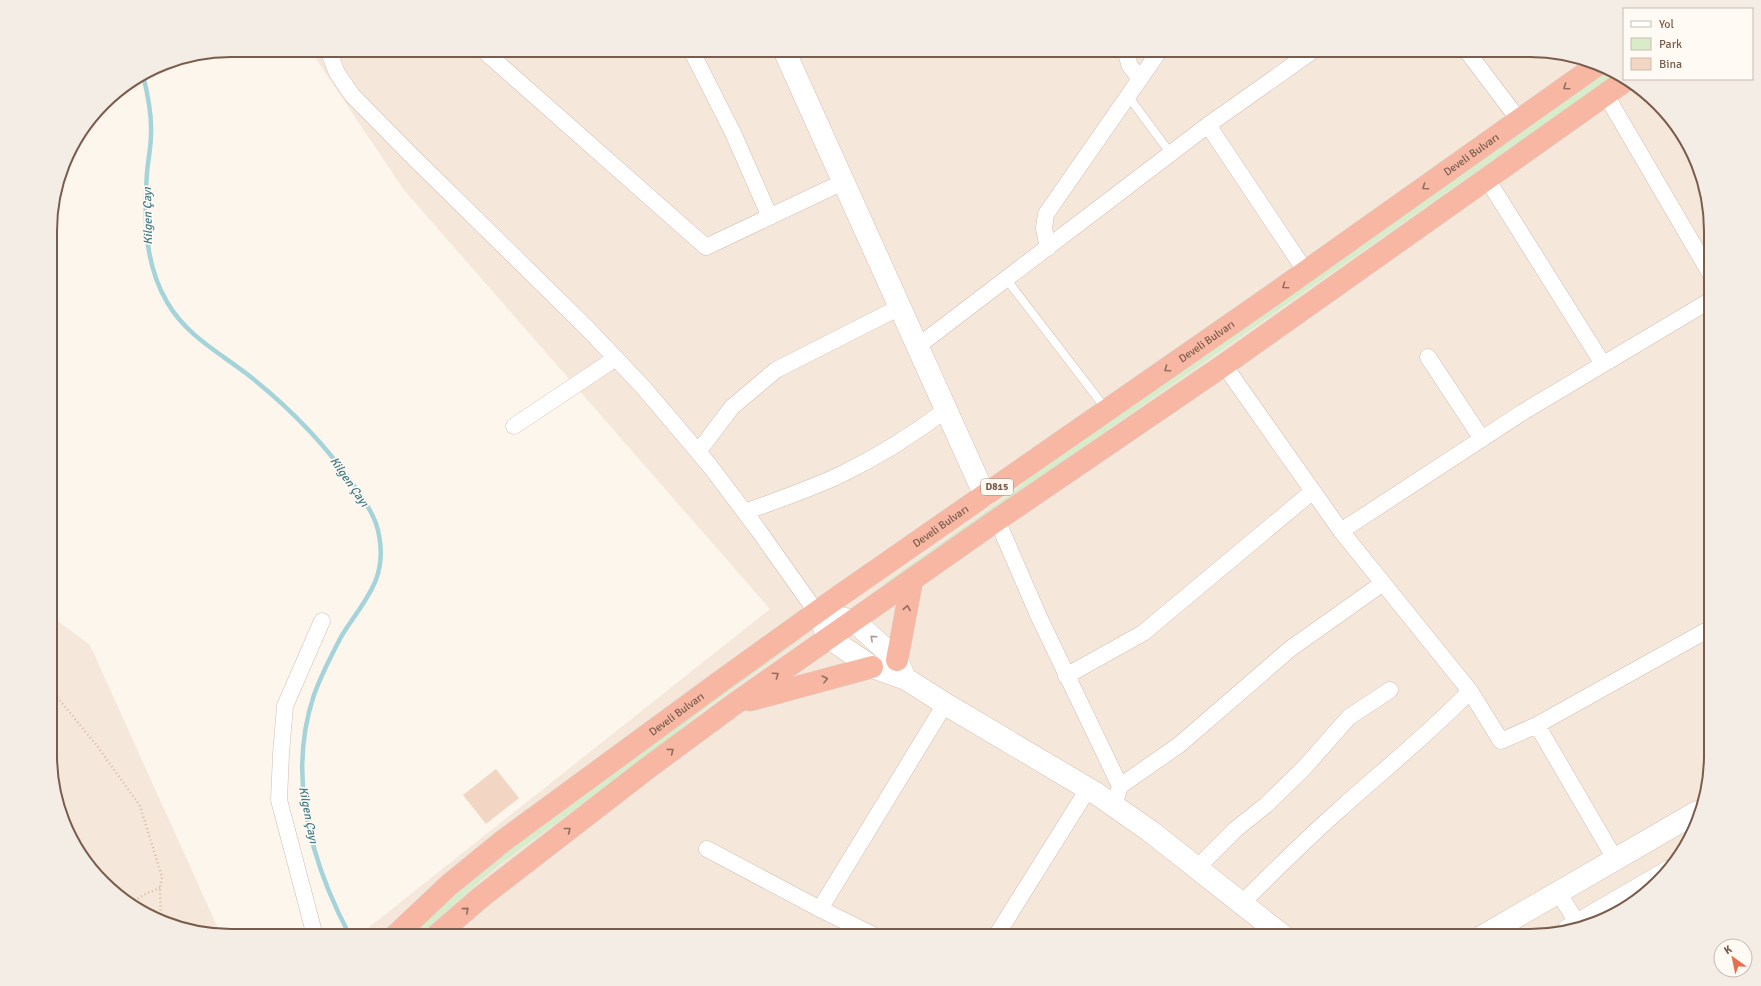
<svg xmlns="http://www.w3.org/2000/svg" width="1761" height="986" font-family="Signika,sans-serif">
  <style>
    .residential { fill: #f5e8da }
    .green { fill: #d8ecc9 }
    .lines { fill: none; stroke-linecap: round; stroke-linejoin: round }
    .stream { stroke: #a5d3da; stroke-width: 4.5 }
    .building { fill: #f3d5c3 }
    .lane-casing { stroke: #d1beb0; stroke-width: 9 }
    .street-casing { stroke: #d1beb0; stroke-width: 17 }
    .secondary-casing { stroke: #d6c0b0; stroke-width: 23 }
    .highway-casing { stroke: #dad1cd; stroke-width: 23 }
    .path { stroke: #d9b8a5; stroke-width: 2.5; stroke-dasharray: 1 3; stroke-linecap: butt }
    .lane { stroke: #fff; stroke-width: 8 }
    .street { stroke: #fff; stroke-width: 16 }
    .secondary { stroke: #fff; stroke-width: 22 }
    .highway { stroke: #f7b7a3; stroke-width: 22 }
    .oneway { stroke: #936e5e }
    .oneway2 { stroke: #af9d94 }
    .labels { text-anchor: middle; dominant-baseline: central; stroke-width: 3.5; stroke-linejoin: round; paint-order: stroke }
    .shield { fill: #fffaf3; stroke: #a28b7f; stroke-width: 1 }
    .shield-label { font-size: 10px; font-weight: bold; fill: #7a5c4d }
    .street-label { font-size: 11px; fill: #7a5c4d; stroke: #fffaf3 }
    .water-label { font-size: 12px; font-style: italic; fill: #437c86; stroke: #fffaf3 }
    .rim { fill: none; stroke: #7a5c4d; stroke-width: 2 }
  </style>
  <rect width="100%" height="100%" fill="#fdf6ec"/>
  <path class="residential" d="M 310,50 L 1530,50 L 1577,56 L 1620,74 L 1681,131 L 1701,173 L 1711,219 L 1711,766 L 1687,845 L 1658,883 L 1620,912 L 1541,936 L 358,936 L 770,609 L 404,190 Z
    M 52,617 L 90,645 L 221,935 L 185,930 L 141,912 L 80,855 L 52,778 Z"/>
  <path class="green" d="M 1608,69 L 1617,73 L 886,585 L 885,583 L 1019,488 L 1026,479 Z
    M 798,636 L 801,639 L 702,711 L 652,753 L 496,867 L 419,936 L 408,936 L 475,874 Z"/>
  <g class="lines">
    <path class="stream" d="M 143,75 C 148,95 152,114 151,134 C 151,147 148,160 147,173 C 144,217 144,263 167,302 C 186,335 217,351 247,374 C 288,406 325,444 355,487 C 365,502 376,517 379,535 C 388,581 362,602 341,637 C 331,656 321,675 314,695 C 286,778 311,862 350,936"/>
  </g>
  <path class="building" d="M 496,769 L 519,798 L 486,824 L 463,795 Z"/>
  <g class="lines">
    <defs>
      <path id="lane" d="M 1128,96 L 1171,154
        M 1007,280 L 1106,409"/>
      <path id="street" d="M 328,50 L 337,73 L 352,95 L 410,154 L 586,327 L 643,387 L 710,466 L 759,531 L 817,613
        M 483,50 L 706,247 L 843,182
        M 691,50 L 733,133 L 770,217
        M 1125,50 L 1130,66 L 1140,79
        M 1466,50 L 1519,120
        M 1606,95 L 1711,275
        M 1208,125 L 1306,272
        M 1487,179 L 1603,364
        M 1048,248 L 1044,228 L 1046,214 L 1160,50
        M 918,346 L 1208,125 L 1314,50
        M 1428,357 L 1482,439
        M 1224,365 L 1341,531 L 1470,691 L 1501,741 L 1537,725 L 1711,628
        M 514,426 L 616,358
        M 698,452 L 732,407 L 776,370 L 900,307
        M 745,512 C 777,500 811,489 842,474 C 879,456 914,434 947,409
        M 997,520 L 1039,617 L 1120,786
        M 1341,531 L 1523,412 L 1711,300
        M 1066,676 L 1143,633 L 1313,491
        M 1537,725 L 1615,859
        M 1114,806 L 1120,786 L 1179,745 L 1290,649 L 1383,583
        M 707,849 L 820,909 L 875,936
        M 1197,868 L 1236,829 L 1266,805 L 1304,768 L 1349,717 L 1390,690
        M 1558,892 L 1578,924
        M 1242,903 C 1273,872 1305,840 1338,811 C 1382,771 1429,734 1470,691
        M 820,909 L 942,709 L 947,705
        M 1566,928 L 1669,868
        M 315,936 L 279,800 L 281,754 L 285,706 L 322,621
        M 996,936 L 1088,789"/>
      <path id="secondary" d="M 784,50 L 985,496
        M 817,613 L 829,638 L 872,667 L 906,679 L 947,705 L 1097,794 L 1150,831 L 1283,936
        M 817,613 L 854,621 L 897,660 L 904,676
        M 1483,936 L 1697,812"/>
      <g id="highway">
        <path d="M 897,660 L 912,580"/>
        <path d="M 750,700 L 872,667"/>
        <path id="s1" d="M 395,936 L 449,885 L 503,841 L 721,681 L 838,597 L 1267,299 L 1597,65"/>
        <path d="M 436,936 L 481,897 L 649,767 L 733,705 L 997,520 L 1224,365 L 1626,80"/>
      </g>
    </defs>
    <use href="#lane" class="lane-casing"/>
    <use href="#street" class="street-casing"/>
    <use href="#secondary" class="secondary-casing"/>
    <use href="#highway" class="highway-casing"/>
    <path class="path" d="M 52,691 L 98,747 L 140,806 L 162,877 L 160,888 L 161,920
      M 131,903 L 147,893 L 160,888"/>
    <use href="#lane" class="lane"/>
    <use href="#street" class="street"/>
    <use href="#secondary" class="secondary"/>
    <use href="#highway" class="highway"/>
  </g>
  <defs><path id="oneway-chevron" d="M-2-3.5L2.5 0L-2 3.5" fill="none" stroke-width="1.6" stroke-linecap="round" stroke-linejoin="round"/></defs>
  <g class="oneway">
    <use href="#oneway-chevron" transform="translate(1566 87) rotate(145)"/>
    <use href="#oneway-chevron" transform="translate(1425 187) rotate(145)"/>
    <use href="#oneway-chevron" transform="translate(1285 286) rotate(145)"/>
    <use href="#oneway-chevron" transform="translate(1167 369) rotate(145)"/>
    <use href="#oneway-chevron" transform="translate(907 608) rotate(-80)"/>
    <use href="#oneway-chevron" transform="translate(776 675) rotate(-35)"/>
    <use href="#oneway-chevron" transform="translate(825 679) rotate(-14)"/>
    <use href="#oneway-chevron" transform="translate(671 751) rotate(-37)"/>
    <use href="#oneway-chevron" transform="translate(568 830) rotate(-38)"/>
    <use href="#oneway-chevron" transform="translate(466 910) rotate(-40)"/>
  </g>
  <use class="oneway2" href="#oneway-chevron" transform="translate(873 638) rotate(-138)"/>
  <g class="labels">
    <rect class="shield" x="981" y="479" width="32" height="16" rx="3"/>
    <g class="shield-label">
      <text x="997" y="487">D815</text>
    </g>
    <g class="street-label">
      <text stroke="none"><textPath href="#s1" startOffset="1331">Develi Bulvarı</textPath></text>
      <text stroke="none"><textPath href="#s1" startOffset="1007">Develi Bulvarı</textPath></text>
      <text stroke="none"><textPath href="#s1" startOffset="683">Develi Bulvarı</textPath></text>
      <text stroke="none"><textPath href="#s1" startOffset="359">Develi Bulvarı</textPath></text>
    </g>
    <g class="water-label">
      <text transform="translate(148 216) rotate(-91)">Kilgen Çayı</text>
      <text transform="translate(349 482) rotate(55)">Kilgen Çayı</text>
      <text transform="translate(308 815) rotate(79)">Kilgen Çayı</text>
    </g>
  </g>
  <path d="M0 0H1761V986H0ZM231 57H1530A174 174 0 0 1 1704 231V755A174 174 0 0 1 1530 929H231A174 174 0 0 1 57 755V231A174 174 0 0 1 231 57Z" fill="#f4ede6" fill-rule="evenodd"/>
  <path class="rim" d="M231 57H1530A174 174 0 0 1 1704 231V755A174 174 0 0 1 1530 929H231A174 174 0 0 1 57 755V231A174 174 0 0 1 231 57Z"/>
  <rect x="1623" y="8" width="130" height="72" fill="#fffaf3" stroke="#cabbb1"/>
  <rect x="1631" y="21" width="20" height="6" fill="#ffffff" stroke="#cabbb1"/>
  <text x="1659" y="28" font-size="12" fill="#7a5c4d">Yol</text>
  <rect x="1631" y="38" width="20" height="12" fill="#d8ecc9" stroke="#cabbb1"/>
  <text x="1659" y="48" font-size="12" fill="#7a5c4d">Park</text>
  <rect x="1631" y="58" width="20" height="12" fill="#f3d5c3" stroke="#cabbb1"/>
  <text x="1659" y="68" font-size="12" fill="#7a5c4d">Bina</text>
  <g transform="translate(1733 958) rotate(327)"><circle r="19" fill="#fffaf3" stroke="#cabbb1"/>
  <path d="M0-3L7 15L0 10L-7 15Z" fill="#e76f51"/>
  <text y="-6" font-size="11" font-weight="bold" text-anchor="middle" fill="#7a5c4d">K</text>
  </g>
</svg>
